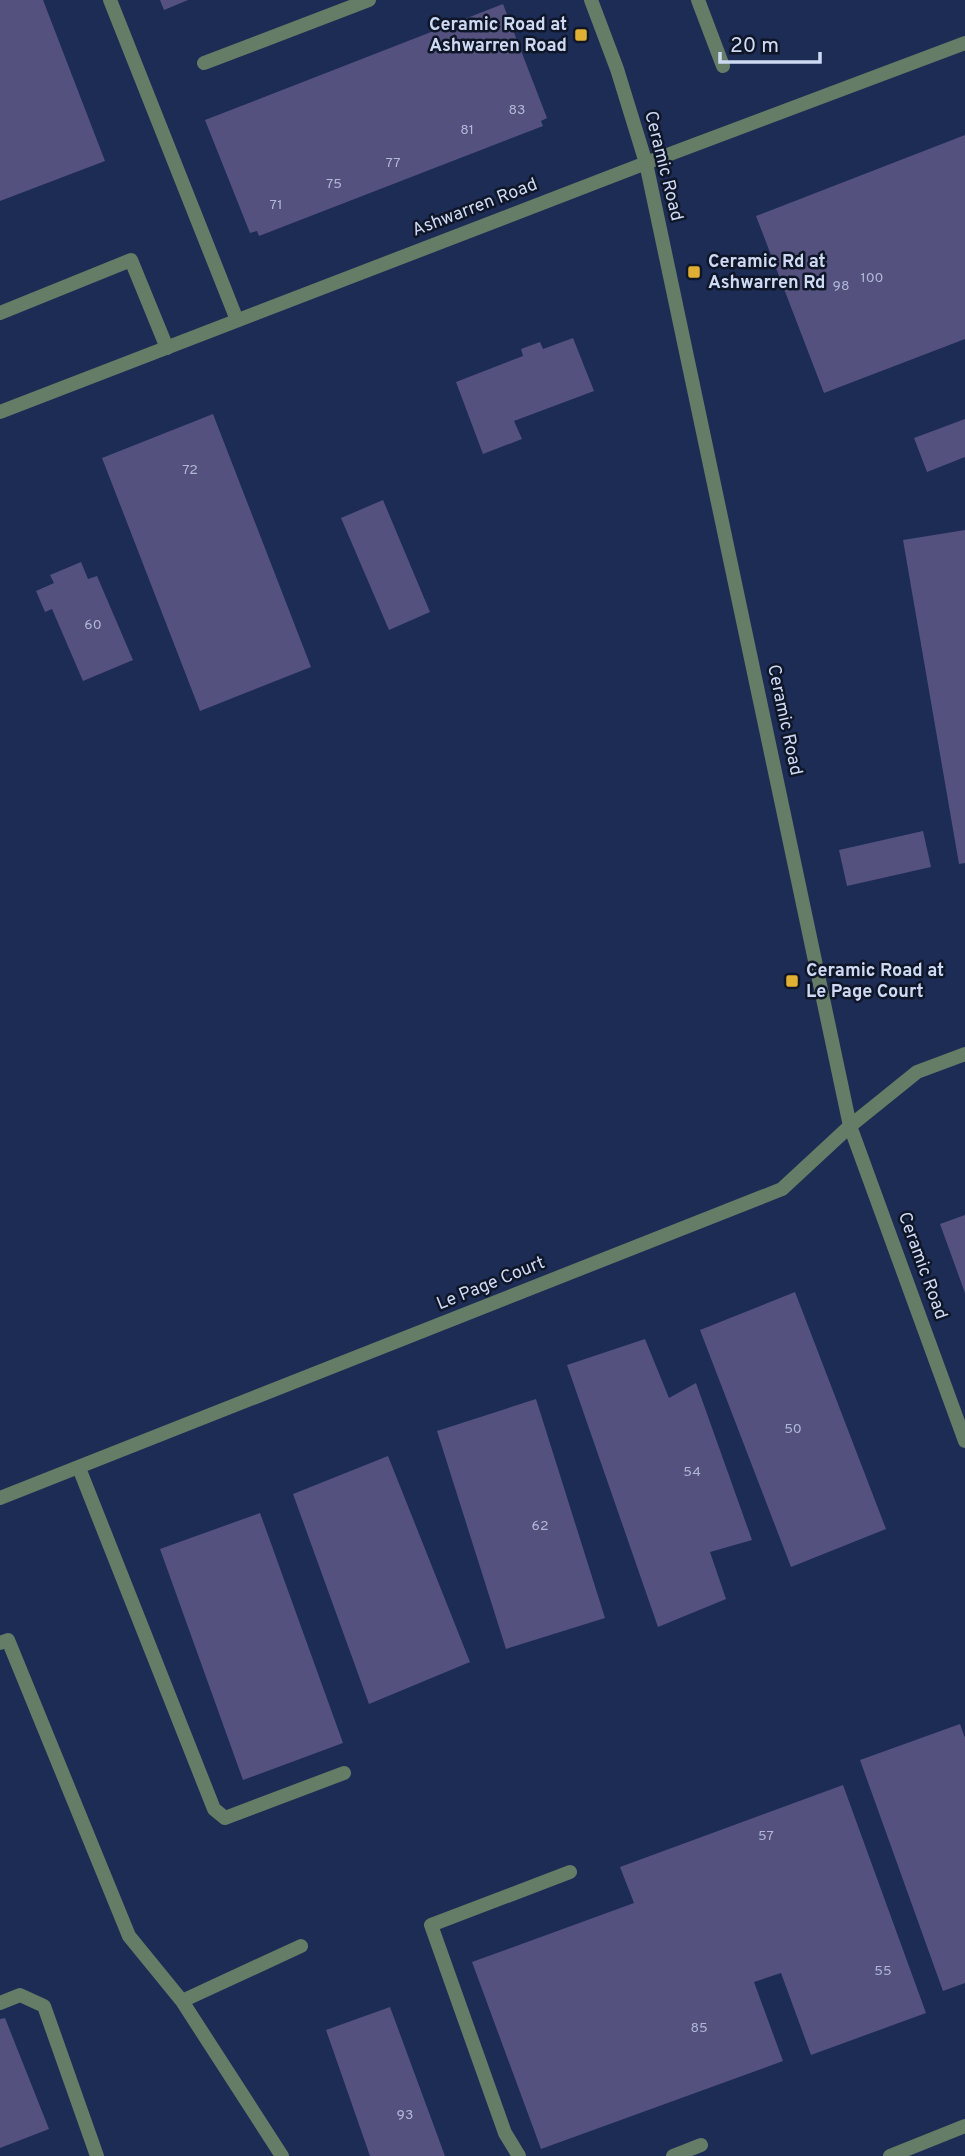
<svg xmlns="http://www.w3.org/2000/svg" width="965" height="2156" font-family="Overpass,sans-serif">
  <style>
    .building { fill: #54517f }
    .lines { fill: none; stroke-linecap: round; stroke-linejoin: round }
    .service { stroke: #657c66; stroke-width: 14 }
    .minor { stroke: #657c66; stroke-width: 14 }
    .poi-dot { fill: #e0b034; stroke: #0f1628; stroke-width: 2.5 }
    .labels { text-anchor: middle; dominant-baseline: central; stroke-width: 5; stroke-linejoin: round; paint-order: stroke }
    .number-label { font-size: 14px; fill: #b0b8d7 }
    .poi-label { font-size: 18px; font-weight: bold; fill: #cedaf4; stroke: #0f1628; text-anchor: start }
    .street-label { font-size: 18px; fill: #cedaf4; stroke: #0f1628 }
  </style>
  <rect width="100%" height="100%" fill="#1d2c54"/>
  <path class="building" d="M 0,0 L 43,0 L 105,161 L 0,201 Z
    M 160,0 L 188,0 L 164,10 Z
    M 503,4 L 547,118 L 541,121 L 543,126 L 259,236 L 257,231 L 250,233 L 205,120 Z
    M 965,135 L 965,339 L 824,393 L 756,216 Z
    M 573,338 L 594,391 L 514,421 L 522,439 L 483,454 L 456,382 L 523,356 L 521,349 L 540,342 L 543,349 Z
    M 213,414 L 311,667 L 200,711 L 102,458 Z
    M 965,419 L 965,457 L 927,472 L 914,438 Z
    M 383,500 L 430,612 L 389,630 L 341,518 Z
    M 965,530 L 965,863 L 959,864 L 903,540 Z
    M 81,562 L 88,579 L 97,576 L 133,660 L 83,681 L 52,609 L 45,612 L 36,591 L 54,583 L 50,575 Z
    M 923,831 L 931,867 L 847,886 L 839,850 Z
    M 965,1215 L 965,1293 L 940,1224 Z
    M 795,1292 L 886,1529 L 791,1567 L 700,1330 Z
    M 645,1339 L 669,1398 L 696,1383 L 752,1540 L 710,1552 L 726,1599 L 658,1627 L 567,1365 Z
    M 536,1399 L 605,1618 L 506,1649 L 437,1431 Z
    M 388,1456 L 470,1662 L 369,1704 L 293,1494 Z
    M 260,1513 L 343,1743 L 243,1780 L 160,1549 Z
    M 960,1724 L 965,1738 L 965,1983 L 943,1991 L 860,1760 Z
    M 843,1785 L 926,2013 L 811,2055 L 781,1973 L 754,1982 L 783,2061 L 541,2149 L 472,1962 L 634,1903 L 620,1867 Z
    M 390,2007 L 445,2156 L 370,2156 L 326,2030 Z
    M 5,2018 L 49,2129 L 0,2148 L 0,2019 Z"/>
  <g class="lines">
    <path class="service" d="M 110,0 L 237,320
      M 698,0 L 723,66
      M 204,63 L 369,0
      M 0,313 L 131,260 L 167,348
      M 79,1468 L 214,1809 L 225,1818 L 344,1773
      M 0,1643 L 8,1640 L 129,1936 L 182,2001 L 282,2156
      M 182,2001 L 301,1946
      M 0,2003 L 20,1995 L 44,2006 L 97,2156
      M 519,2156 L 505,2133 L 431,1925 L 570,1872
      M 673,2156 L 701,2145"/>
    <path class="minor" d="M 591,0 L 617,69 L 646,163 L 850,1126 L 965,1441
      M 0,412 L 646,163 L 965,43
      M 0,1498 L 782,1189 L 850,1126 L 917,1072 L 965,1054
      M 890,2156 L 965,2126"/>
  </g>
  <g class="poi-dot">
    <rect x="574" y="28" width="14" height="14" rx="3.5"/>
    <rect x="687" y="265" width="14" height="14" rx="3.5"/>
    <rect x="785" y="974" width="14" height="14" rx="3.5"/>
  </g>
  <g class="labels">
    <g class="number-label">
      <text x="517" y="110">83</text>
      <text x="467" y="130">81</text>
      <text x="393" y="163">77</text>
      <text x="334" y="184">75</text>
      <text x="276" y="205">71</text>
      <text x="872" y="278">100</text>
      <text x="841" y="286">98</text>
      <text x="190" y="470">72</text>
      <text x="93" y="625">60</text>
      <text x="793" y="1429">50</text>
      <text x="692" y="1472">54</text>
      <text x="540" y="1526">62</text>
      <text x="766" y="1836">57</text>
      <text x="883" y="1971">55</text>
      <text x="699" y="2028">85</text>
      <text x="405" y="2115">93</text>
    </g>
    <g class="poi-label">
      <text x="567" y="25" text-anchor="end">Ceramic Road at<tspan x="567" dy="21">Ashwarren Road</tspan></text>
      <text x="708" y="262">Ceramic Rd at<tspan x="708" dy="21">Ashwarren Rd</tspan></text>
      <text x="806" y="971">Ceramic Road at<tspan x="806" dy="21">Le Page Court</tspan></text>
    </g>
    <g class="street-label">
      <text transform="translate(663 166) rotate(76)">Ceramic Road</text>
      <text transform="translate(475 208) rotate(-21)">Ashwarren Road</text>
      <text transform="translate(784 720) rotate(78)">Ceramic Road</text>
      <text transform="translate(922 1266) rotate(70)">Ceramic Road</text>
      <text transform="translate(491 1284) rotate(-22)">Le Page Court</text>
    </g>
  </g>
  <path d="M720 52v10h100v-10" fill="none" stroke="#cedaf4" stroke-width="3.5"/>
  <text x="730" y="52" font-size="21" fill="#cedaf4" stroke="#0f1628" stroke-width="5" paint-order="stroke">20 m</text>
</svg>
